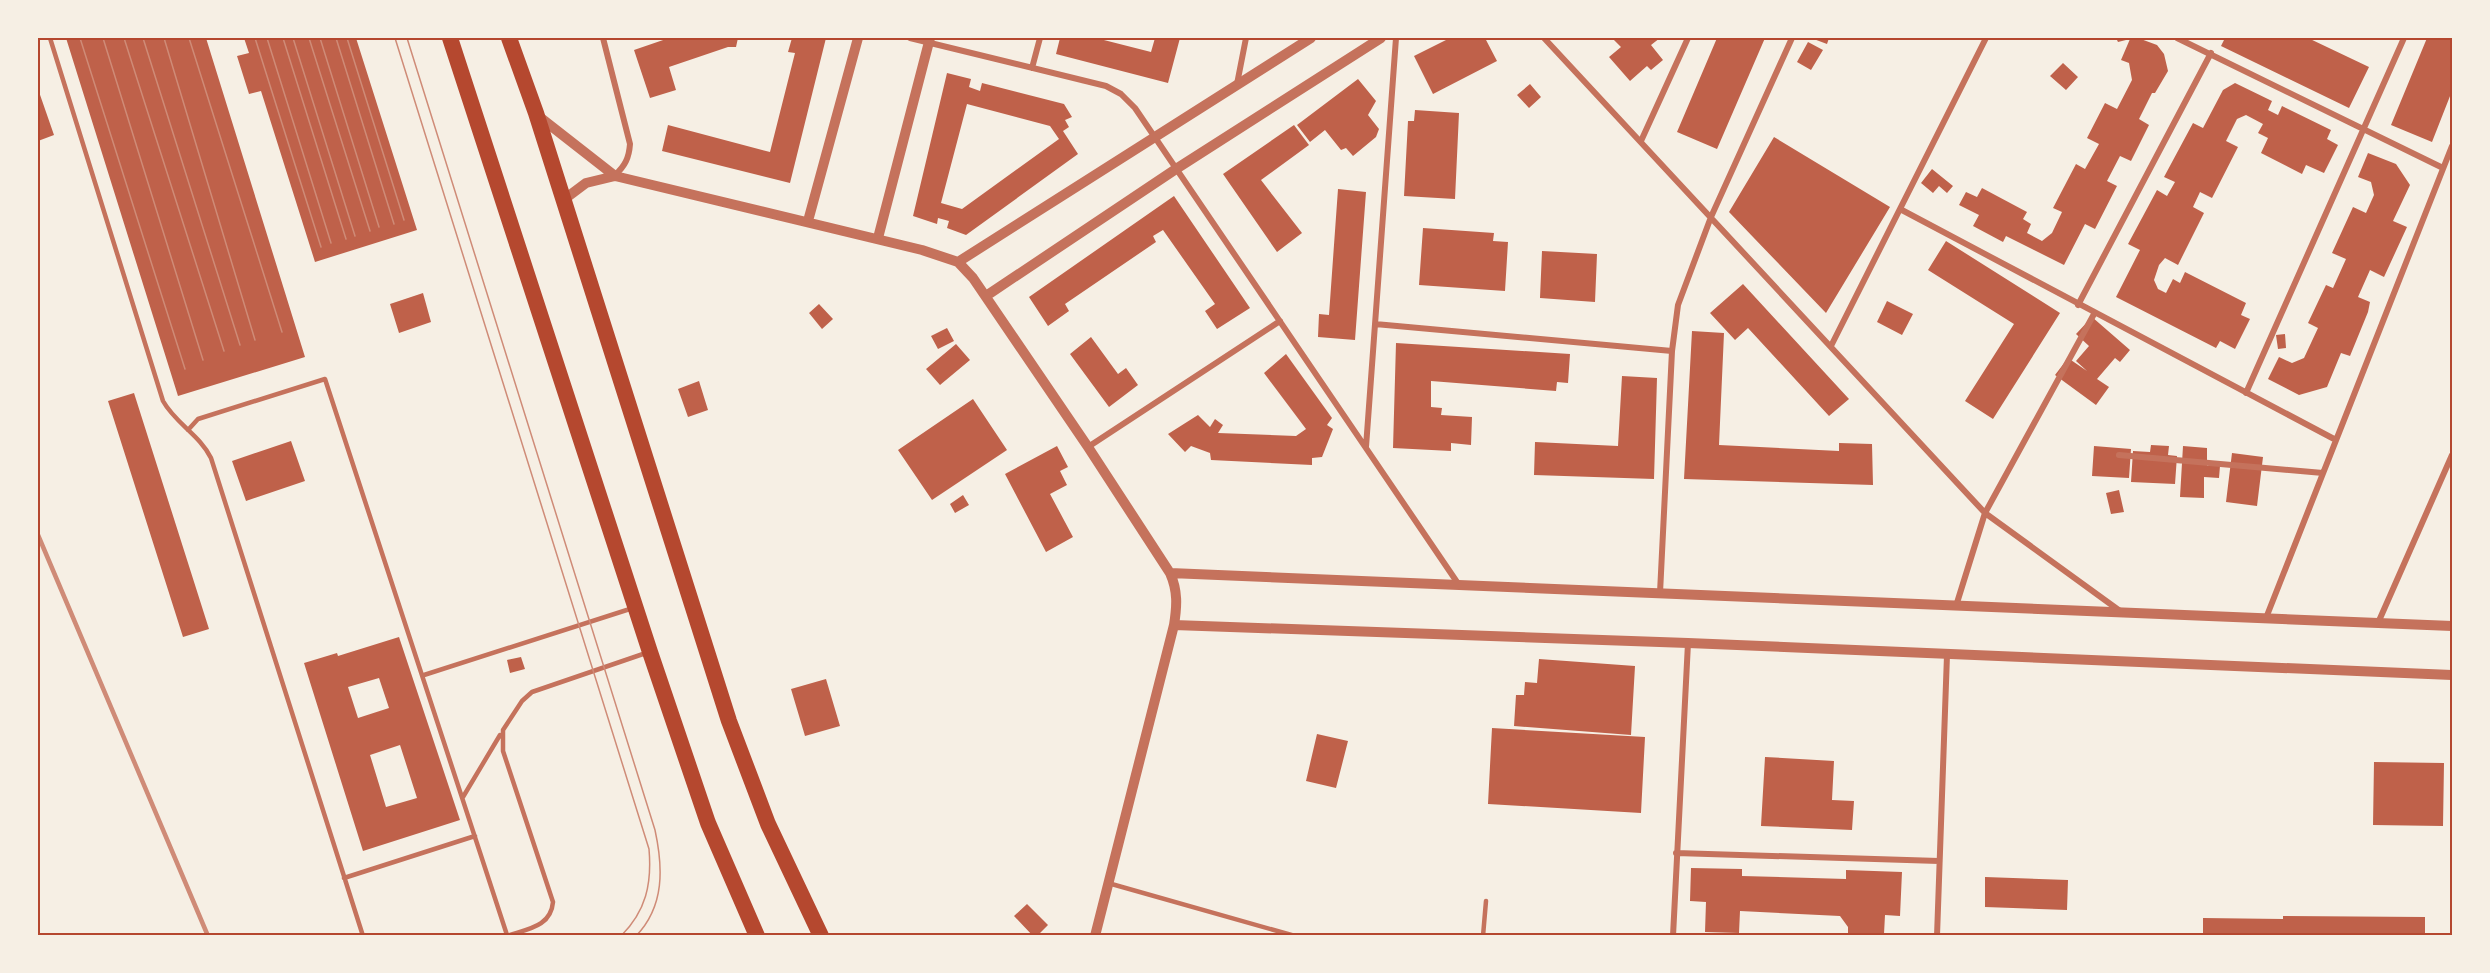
<svg xmlns="http://www.w3.org/2000/svg" width="2490" height="973" font-family="'PT Serif',serif">
  <style>
    .building { fill: #bf614a; fill-rule: evenodd }
    .lines { fill: none; stroke-linecap: round; stroke-linejoin: round }
    .service { stroke: #c5725c; stroke-width: 4.5 }
    .minor { stroke: #c5725c; stroke-width: 6 }
    .tertiary { stroke: #c5725c; stroke-width: 10 }
    .trunk { stroke: #b5482f; stroke-width: 16 }
    .tram { stroke: #cf8b77; stroke-width: 1.5 }
    .rail { stroke: #cf8b77; stroke-width: 4.5 }
    .neatline { fill: none; stroke: #b5482f; stroke-width: 2 }
  </style>
  <rect width="100%" height="100%" fill="#f6efe4"/>
  <path class="building" d="M 66,38 L 206,38 L 305,357 L 178,396 Z
    M 244,38 L 356,38 L 417,230 L 315,262 L 261,91 L 249,94 L 237,56 L 249,53 Z
    M 669,38 L 738,38 L 736,47 L 728,47 L 669,67 L 676,90 L 650,98 L 634,50 Z
    M 792,38 L 826,38 L 790,183 L 662,151 L 668,125 L 770,152 L 795,53 L 788,52 Z
    M 1060,38 L 1096,38 L 1151,52 L 1155,38 L 1180,38 L 1168,83 L 1056,54 Z
    M 1450,38 L 1485,38 L 1497,61 L 1433,94 L 1414,56 Z
    M 1612,38 L 1660,38 L 1651,45 L 1663,60 L 1651,70 L 1647,66 L 1630,81 L 1609,57 L 1621,47 Z
    M 1717,38 L 1765,38 L 1717,149 L 1677,132 Z
    M 1811,38 L 1829,38 L 1827,44 Z
    M 2116,38 L 2138,38 L 2157,45 L 2164,54 L 2168,71 L 2155,93 L 2152,93 L 2139,119 L 2149,125 L 2131,161 L 2120,156 L 2107,181 L 2117,186 L 2095,229 L 2085,224 L 2064,265 L 2006,236 L 2003,242 L 1973,226 L 1979,215 L 1959,205 L 1966,192 L 1977,197 L 1982,188 L 2027,212 L 2023,219 L 2031,224 L 2027,233 L 2042,241 L 2052,233 L 2062,212 L 2053,208 L 2076,164 L 2085,169 L 2099,144 L 2087,138 L 2105,103 L 2117,109 L 2132,80 L 2129,63 L 2121,60 L 2130,39 L 2118,42 Z
    M 2225,38 L 2308,38 L 2369,67 L 2349,108 L 2221,46 Z
    M 2427,38 L 2452,38 L 2452,91 L 2432,142 L 2391,125 Z
    M 1808,42 L 1823,50 L 1811,70 L 1797,62 Z
    M 2063,63 L 2078,77 L 2066,90 L 2050,76 Z
    M 947,73 L 971,79 L 969,87 L 980,91 L 982,83 L 1064,104 L 1072,117 L 1065,120 L 1069,127 L 1063,131 L 1078,154 L 966,235 L 947,228 L 949,221 L 938,218 L 937,224 L 913,216 ZM 967,104 L 1050,126 L 1059,139 L 962,209 L 941,203 Z
    M 1358,79 L 1376,101 L 1368,115 L 1379,129 L 1376,137 L 1353,156 L 1346,148 L 1341,150 L 1325,130 L 1310,142 L 1297,125 Z
    M 2235,83 L 2272,101 L 2268,110 L 2278,115 L 2282,106 L 2331,130 L 2327,139 L 2338,145 L 2324,173 L 2306,165 L 2302,174 L 2261,153 L 2268,138 L 2258,133 L 2263,124 L 2246,115 L 2237,119 L 2226,141 L 2238,147 L 2212,198 L 2200,192 L 2193,207 L 2204,213 L 2178,265 L 2165,258 L 2159,265 L 2154,280 L 2158,289 L 2166,293 L 2173,279 L 2180,283 L 2185,272 L 2246,303 L 2241,315 L 2250,319 L 2235,349 L 2220,341 L 2216,348 L 2116,297 L 2140,250 L 2128,244 L 2157,190 L 2167,196 L 2175,182 L 2164,177 L 2193,123 L 2203,128 L 2223,90 Z
    M 1530,84 L 1541,97 L 1529,108 L 1517,95 Z
    M 38,89 L 54,135 L 38,141 Z
    M 1415,110 L 1459,113 L 1455,199 L 1404,196 L 1408,121 L 1414,121 Z
    M 1294,125 L 1309,145 L 1261,180 L 1302,233 L 1277,252 L 1223,174 Z
    M 1774,137 L 1890,207 L 1826,313 L 1729,212 Z
    M 2368,153 L 2396,164 L 2410,185 L 2393,221 L 2407,227 L 2384,277 L 2370,270 L 2358,297 L 2370,302 L 2368,312 L 2350,356 L 2341,353 L 2327,387 L 2299,395 L 2268,379 L 2279,357 L 2292,363 L 2304,358 L 2318,328 L 2308,323 L 2326,285 L 2333,288 L 2346,259 L 2332,253 L 2353,207 L 2366,213 L 2374,195 L 2371,182 L 2358,177 Z
    M 1932,169 L 1953,186 L 1947,193 L 1939,186 L 1933,193 L 1921,183 Z
    M 1338,189 L 1366,192 L 1355,340 L 1318,337 L 1319,314 L 1329,315 Z
    M 1174,196 L 1250,308 L 1217,329 L 1205,311 L 1215,304 L 1163,230 L 1153,236 L 1156,242 L 1065,304 L 1069,311 L 1048,326 L 1029,297 Z
    M 1423,228 L 1494,233 L 1493,241 L 1508,242 L 1505,291 L 1419,285 Z
    M 1946,241 L 2060,313 L 1993,419 L 1965,401 L 2014,324 L 1928,270 Z
    M 1542,251 L 1597,254 L 1595,302 L 1540,298 Z
    M 1743,284 L 1849,399 L 1829,416 L 1748,328 L 1735,340 L 1710,313 Z
    M 423,293 L 431,322 L 399,333 L 390,304 Z
    M 1887,301 L 1913,314 L 1902,335 L 1877,322 Z
    M 819,304 L 833,319 L 822,329 L 809,313 Z
    M 2092,317 L 2130,350 L 2120,362 L 2115,358 L 2097,379 L 2109,387 L 2096,405 L 2055,375 L 2068,358 L 2087,371 L 2076,361 L 2089,346 L 2076,334 Z
    M 947,328 L 954,341 L 938,349 L 931,336 Z
    M 1692,331 L 1724,333 L 1719,445 L 1839,451 L 1839,443 L 1872,444 L 1873,485 L 1684,479 Z
    M 2285,334 L 2286,348 L 2278,349 L 2276,335 Z
    M 1091,337 L 1118,374 L 1126,368 L 1138,385 L 1109,407 L 1070,354 Z
    M 1396,343 L 1570,354 L 1568,383 L 1557,382 L 1556,391 L 1431,381 L 1431,407 L 1442,408 L 1441,415 L 1472,417 L 1471,445 L 1451,443 L 1451,451 L 1393,448 Z
    M 956,344 L 970,360 L 940,385 L 926,369 Z
    M 1286,354 L 1332,418 L 1327,425 L 1333,429 L 1322,457 L 1312,458 L 1312,465 L 1211,460 L 1210,453 L 1191,446 L 1185,452 L 1168,434 L 1198,415 L 1210,427 L 1215,419 L 1223,425 L 1218,433 L 1296,436 L 1306,429 L 1264,373 Z
    M 1622,376 L 1657,378 L 1654,479 L 1534,475 L 1535,442 L 1618,446 Z
    M 699,381 L 708,410 L 688,417 L 678,389 Z
    M 134,393 L 209,629 L 183,637 L 108,401 Z
    M 973,399 L 1007,450 L 932,500 L 898,450 Z
    M 291,441 L 305,481 L 246,501 L 232,461 Z
    M 2151,445 L 2169,446 L 2168,455 L 2177,456 L 2175,484 L 2131,482 L 2133,451 L 2150,452 Z
    M 1057,446 L 1068,467 L 1060,471 L 1067,485 L 1050,494 L 1073,537 L 1046,552 L 1005,474 Z
    M 2094,446 L 2131,449 L 2129,478 L 2092,476 Z
    M 2183,446 L 2207,448 L 2207,466 L 2220,466 L 2219,478 L 2204,477 L 2204,498 L 2180,497 Z
    M 2232,453 L 2263,457 L 2257,506 L 2226,502 Z
    M 2119,490 L 2124,512 L 2111,514 L 2106,493 Z
    M 963,495 L 969,505 L 955,513 L 950,504 Z
    M 399,637 L 460,820 L 363,851 L 304,663 L 337,653 L 338,656 ZM 379,678 L 389,708 L 358,718 L 348,687 ZM 400,745 L 417,798 L 386,807 L 370,755 Z
    M 521,657 L 525,669 L 510,673 L 507,660 Z
    M 1539,659 L 1635,666 L 1631,735 L 1514,726 L 1516,695 L 1524,695 L 1525,682 L 1537,683 Z
    M 826,679 L 840,726 L 805,736 L 791,689 Z
    M 1492,728 L 1645,737 L 1641,813 L 1488,804 Z
    M 1317,734 L 1348,741 L 1336,788 L 1306,781 Z
    M 1765,757 L 1834,761 L 1832,800 L 1854,801 L 1852,830 L 1761,826 Z
    M 2374,762 L 2444,763 L 2443,826 L 2373,825 Z
    M 1691,868 L 1742,869 L 1742,876 L 1846,879 L 1846,870 L 1902,872 L 1900,916 L 1885,915 L 1884,934 L 1848,933 L 1848,927 L 1840,916 L 1740,911 L 1739,933 L 1705,932 L 1706,902 L 1690,901 Z
    M 1985,877 L 2068,880 L 2067,910 L 1985,907 Z
    M 1027,904 L 1048,925 L 1037,936 L 1033,936 L 1014,916 Z
    M 2283,916 L 2425,917 L 2425,936 L 2203,936 L 2203,918 L 2283,919 Z"/>
  <g class="lines">
    <path class="service" d="M 50,38 L 163,401 C 175,423 200,435 211,458 L 363,936
      M 188,430 L 198,419 L 325,379 L 507,935
      M 424,675 L 633,608
      M 463,797 L 500,735
      M 344,878 L 475,836
      M 1108,883 L 1295,936
      M 507,936 C 527,929 551,927 553,902 L 503,751 L 503,730 L 522,701 L 532,692 L 646,653
      M 1483,936 L 1486,901"/>
    <path class="minor" d="M 603,38 L 630,144 C 629,158 625,166 615,175
      M 910,38 L 1106,86 L 1121,94 L 1135,108 L 1459,585
      M 1544,38 L 1985,513 L 2120,611
      M 2177,38 L 2443,168
      M 1032,68 L 1040,38
      M 1237,84 L 1246,38
      M 1641,141 L 1688,38
      M 1900,209 L 2336,440
      M 2078,305 L 2211,53
      M 1375,324 L 1672,351
      M 1831,346 L 1986,38
      M 2246,393 L 2404,38
      M 1088,447 L 1280,321
      M 1366,447 L 1396,38
      M 2119,455 L 2323,473
      M 1660,593 L 1672,351 L 1678,305 L 1711,217 L 1792,38
      M 1956,606 L 1985,513 L 2094,314
      M 2266,618 L 2452,146
      M 2378,623 L 2452,455
      M 1676,853 L 1939,861
      M 1673,936 L 1688,643
      M 1937,936 L 1947,655"/>
    <path class="tertiary" d="M 537,115 L 615,176
      M 562,201 L 586,183 L 615,176 L 922,250 L 958,262 L 973,278 L 1088,447 L 1170,573 C 1178,591 1177,606 1174,625 L 1095,936
      M 808,221 L 858,38
      M 878,238 L 930,38
      M 958,262 L 1311,38
      M 986,296 L 1176,169 L 1381,38
      M 1170,573 L 2452,626
      M 1174,625 L 1688,643 L 2452,675"/>
    <path class="trunk" d="M 450,38 L 650,652 L 708,823 L 757,936
      M 509,38 L 536,113 L 729,721 L 768,824 L 821,936"/>
    <path class="tram" d="M 80,38 L 185,369
      M 103,38 L 203,360
      M 124,38 L 224,351
      M 143,38 L 240,345
      M 164,38 L 255,340
      M 189,38 L 282,332
      M 255,38 L 321,247
      M 267,38 L 331,243
      M 283,38 L 346,239
      M 293,38 L 355,236
      M 309,38 L 370,231
      M 320,38 L 379,227
      M 336,38 L 394,224
      M 347,38 L 404,220
      M 395,38 L 649,849 C 652,884 646,911 621,936
      M 407,38 L 655,830 C 663,867 665,906 636,936"/>
    <path class="rail" d="M 38,535 L 208,936"/>
  </g>
  <rect width="2490" height="973" fill="none" stroke="#f6efe4" stroke-width="78"/>
  <rect x="39" y="39" width="2412" height="895" class="neatline"/>
</svg>
